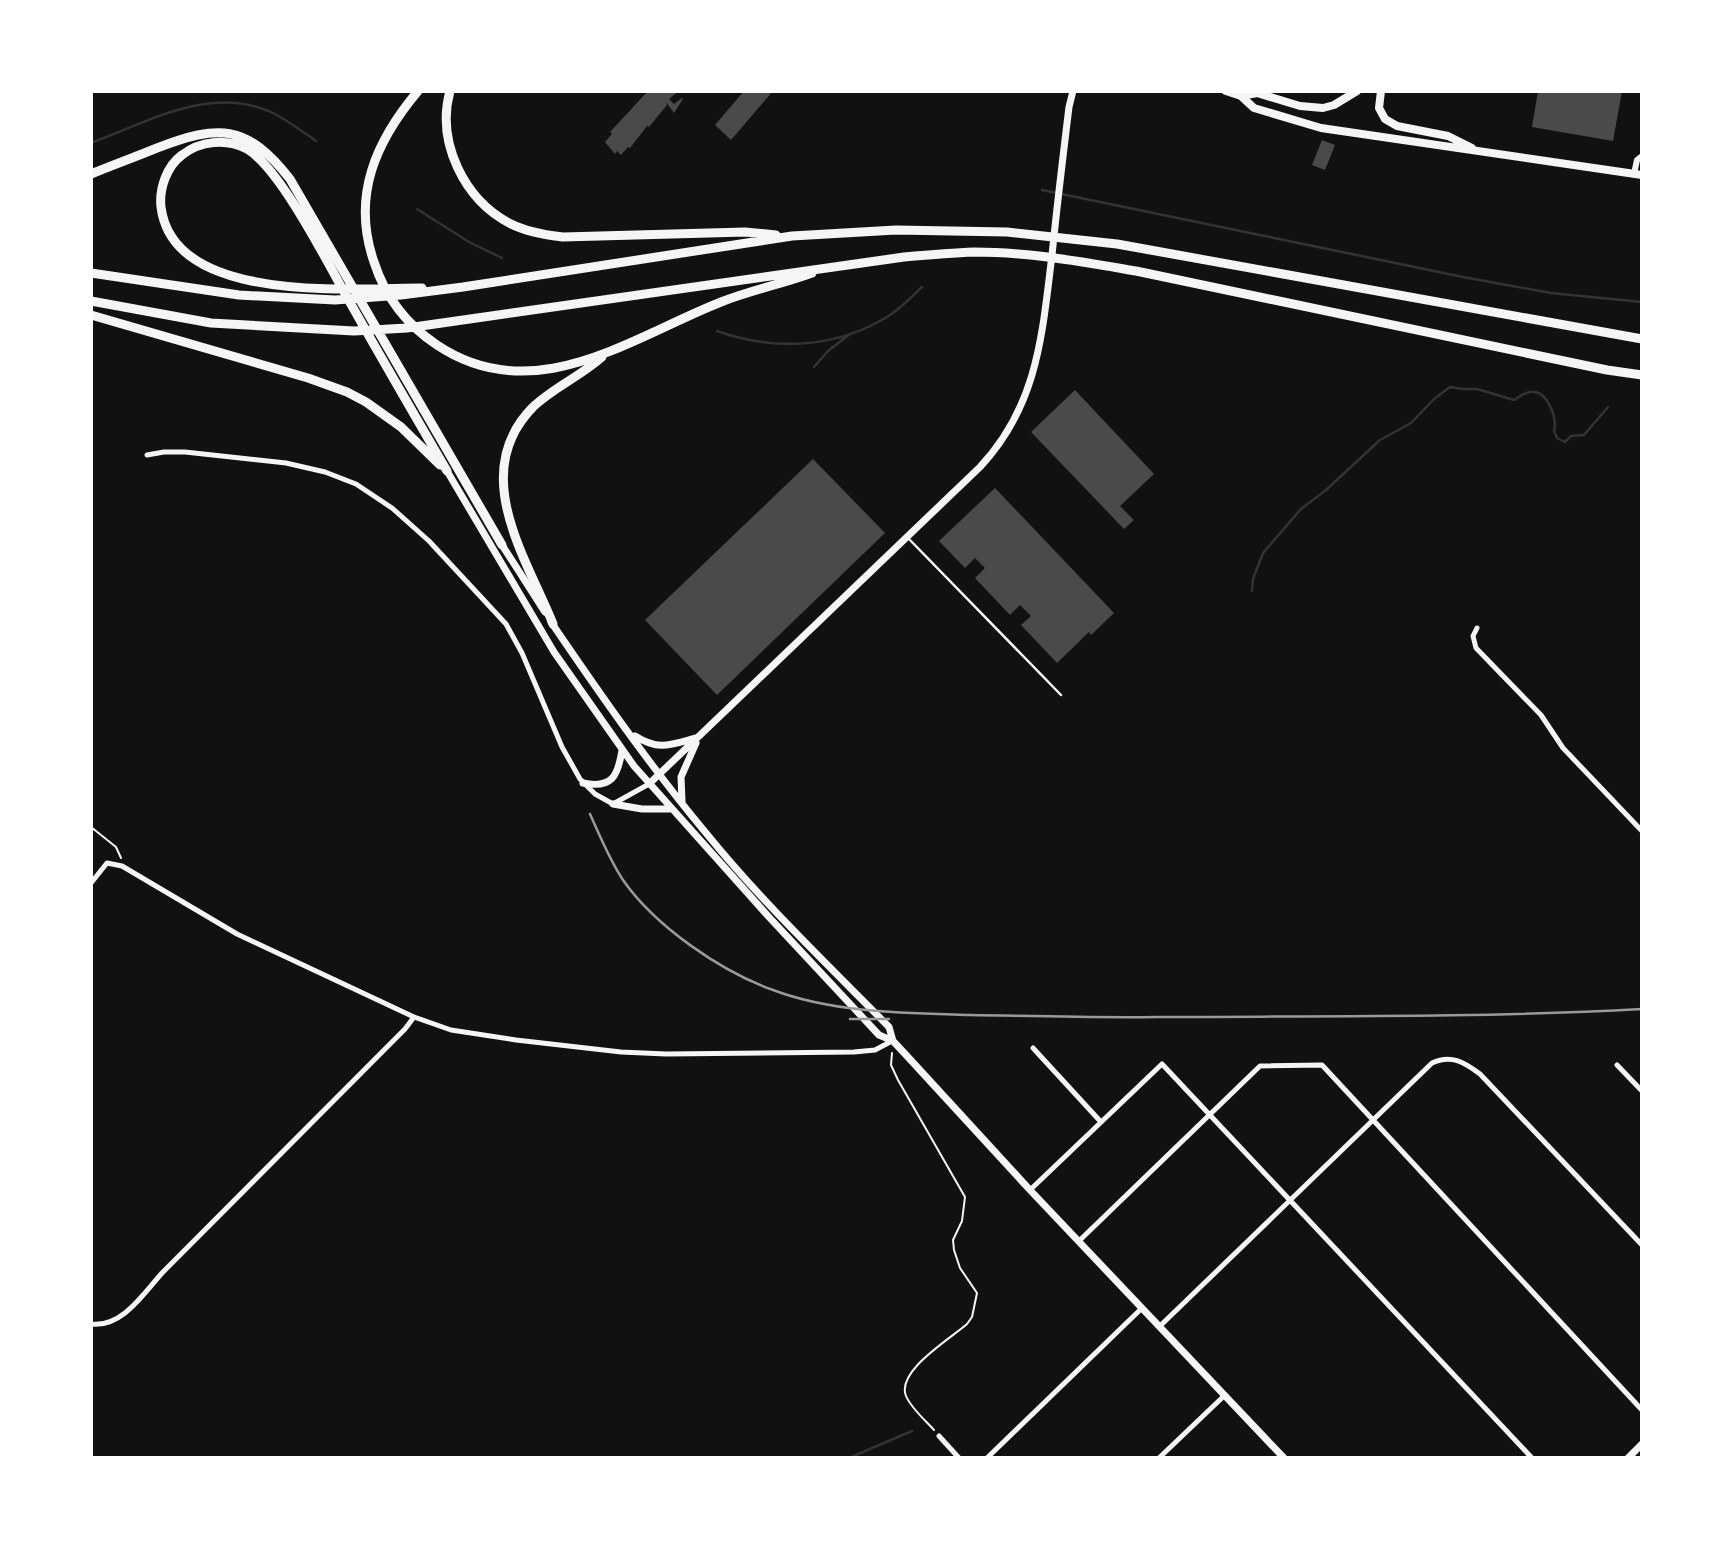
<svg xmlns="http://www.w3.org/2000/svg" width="1733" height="1549" font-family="'Work Sans',sans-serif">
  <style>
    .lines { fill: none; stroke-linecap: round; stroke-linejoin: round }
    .stream { stroke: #333; stroke-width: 2.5 }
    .building { fill: #4a4a4a }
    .path { stroke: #f5f5f5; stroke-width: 2 }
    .service { stroke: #f5f5f5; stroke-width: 2.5 }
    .minor { stroke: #f5f5f5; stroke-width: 5 }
    .tertiary { stroke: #f5f5f5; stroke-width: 6 }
    .secondary { stroke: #f5f5f5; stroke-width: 7 }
    .primary { stroke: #f5f5f5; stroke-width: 8 }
    .motorway { stroke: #f5f5f5; stroke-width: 9 }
    .rail { stroke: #9a9a9a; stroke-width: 2.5 }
  </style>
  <rect width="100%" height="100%" fill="#111"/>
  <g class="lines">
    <path class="stream" d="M 91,143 C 148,122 209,85 271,112 C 287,120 302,131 316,141
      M 1042,190 L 1463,277 L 1551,293 L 1642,302
      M 417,209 L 469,242 L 502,258
      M 717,331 C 771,350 829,349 880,321 C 896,313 909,299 922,287
      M 814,367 L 828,351 L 850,334
      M 1252,591 L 1253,579 L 1263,553 L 1301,509 L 1326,490 L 1380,440 L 1411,423 L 1434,399 L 1450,387 L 1463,389 L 1477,389 L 1514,400 C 1519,397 1524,393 1530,392 C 1547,389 1558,418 1554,431 L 1557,438 L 1565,442 L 1571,436 L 1584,435 L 1608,407
      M 849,1458 L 912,1431"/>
  </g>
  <path class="building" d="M 648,91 L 679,91 L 669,99 L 674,104 L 682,98 L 683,99 L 674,113 L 666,102 L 667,105 L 649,127 L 647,126 L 630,148 L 628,147 L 621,155 L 617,151 L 615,154 L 605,142 L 612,134 L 610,132 Z
    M 744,91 L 773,91 L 731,140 L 715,125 Z
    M 1538,91 L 1622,91 L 1613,141 L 1532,127 Z
    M 1322,140 L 1335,145 L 1325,170 L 1312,165 Z
    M 1075,390 L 1154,474 L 1120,506 L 1134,520 L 1124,529 L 1031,432 Z
    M 813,459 L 885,533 L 717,695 L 645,620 Z
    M 995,488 L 1114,613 L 1091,635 L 1089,632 L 1057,663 L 1021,625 L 1031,616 L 1020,605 L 1010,615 L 975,578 L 985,568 L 975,558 L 965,568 L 939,541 Z"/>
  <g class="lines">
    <path class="path" d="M 91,827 L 116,847 L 121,858
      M 892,1053 L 891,1065 L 898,1080 L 965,1197 L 962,1221 L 953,1240 L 954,1250 L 960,1268 L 977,1293 L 972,1317 L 967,1324 C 950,1339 896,1371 906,1396 C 911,1408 925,1420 934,1430"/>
    <path class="service" d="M 908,538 L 1061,695"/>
    <path class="minor" d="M 147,455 L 164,452 L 185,452 L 286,463 L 325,472 L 356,484 L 392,508 L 429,541 L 506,624 L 522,653 L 562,747 L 580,779 L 595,794 L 613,804 L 649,784
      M 1477,628 L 1473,636 L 1476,648 L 1541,715 L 1563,748 L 1642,831
      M 91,883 L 107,863 L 122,866 L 237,934 L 414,1017 L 451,1030 L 516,1040 L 621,1052 L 666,1054 L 854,1052 L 875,1050 L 892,1041
      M 1033,1048 L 1101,1122
      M 1617,1065 L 1642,1091
      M 1030,1190 L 1162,1064 L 1532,1458
      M 1079,1241 L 1260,1066 L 1322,1065 L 1642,1410
      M 91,1324 C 122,1328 144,1293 162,1273 L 405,1029 L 414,1017
      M 1160,1326 L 1432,1063 C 1451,1054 1464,1062 1480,1074 L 1642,1245
      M 939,1436 L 959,1458
      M 987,1458 L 1142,1308
      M 1159,1458 L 1225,1395"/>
    <path class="tertiary" d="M 1634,174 L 1637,160 L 1642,156"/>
    <path class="secondary" d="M 447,471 L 554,652 L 634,766 L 768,916 L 879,1035 L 893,1041 L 907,1056 L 1030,1190 L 1284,1458
      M 502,545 L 545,612
      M 551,622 C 600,694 650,766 706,833 C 762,902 827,964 889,1027 L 893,1041
      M 635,736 C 659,751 670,745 696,738
      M 583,783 C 612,789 618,776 622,750
      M 649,784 L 980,467 C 1038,405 1042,335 1052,255 C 1057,206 1063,156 1069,107 L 1073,91
      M 682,801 L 681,777 L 696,743
      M 613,804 L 642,809 L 671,809
      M 1628,1458 L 1642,1444"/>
    <path class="primary" d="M 1226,91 L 1241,96 L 1254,108 L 1321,128 L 1642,175
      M 1381,91 L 1379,108 L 1385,119 L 1397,126 L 1448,136 L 1472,148
      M 1241,96 L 1257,93 L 1300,106 L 1323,108 L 1334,105 L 1357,91"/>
    <path class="motorway" d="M 418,91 C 376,141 351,196 374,262 C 385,296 407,325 437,345 C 534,410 630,338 721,302 C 751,290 782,284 812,273
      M 450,91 C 436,142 464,200 511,224 C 527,232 545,235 563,237 L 745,232 L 776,235
      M 91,174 C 113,165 135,157 157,148 C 219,124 247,124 290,179 L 502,545
      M 91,273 L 239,295 L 335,300 L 401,295 L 463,287 L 792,236 L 896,230 L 1007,232 L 1117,244 L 1642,339
      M 422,288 C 353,288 173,305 161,207 C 159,188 167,166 182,155 C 200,141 226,138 247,149 C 282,170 330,268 352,306 C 383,361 415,416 447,471
      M 91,301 L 211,323 L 354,331 L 407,328 L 904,257 C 927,255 951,253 974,252 C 1029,252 1083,262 1136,271 L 1607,370 L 1642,375
      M 91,315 L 308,378 L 347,392 L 366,402 L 401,427 L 440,465
      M 553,624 C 526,557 468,473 533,407 C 554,387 581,376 602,357"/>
    <path class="rail" d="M 590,814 C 600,836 609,859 623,880 C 655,926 720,971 773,990 C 834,1013 905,1013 970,1015 C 1032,1016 1095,1018 1158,1017 C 1319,1016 1481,1018 1642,1009
      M 850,1019 L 889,1019"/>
  </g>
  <rect width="1733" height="1549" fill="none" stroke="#ffffff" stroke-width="186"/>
</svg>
